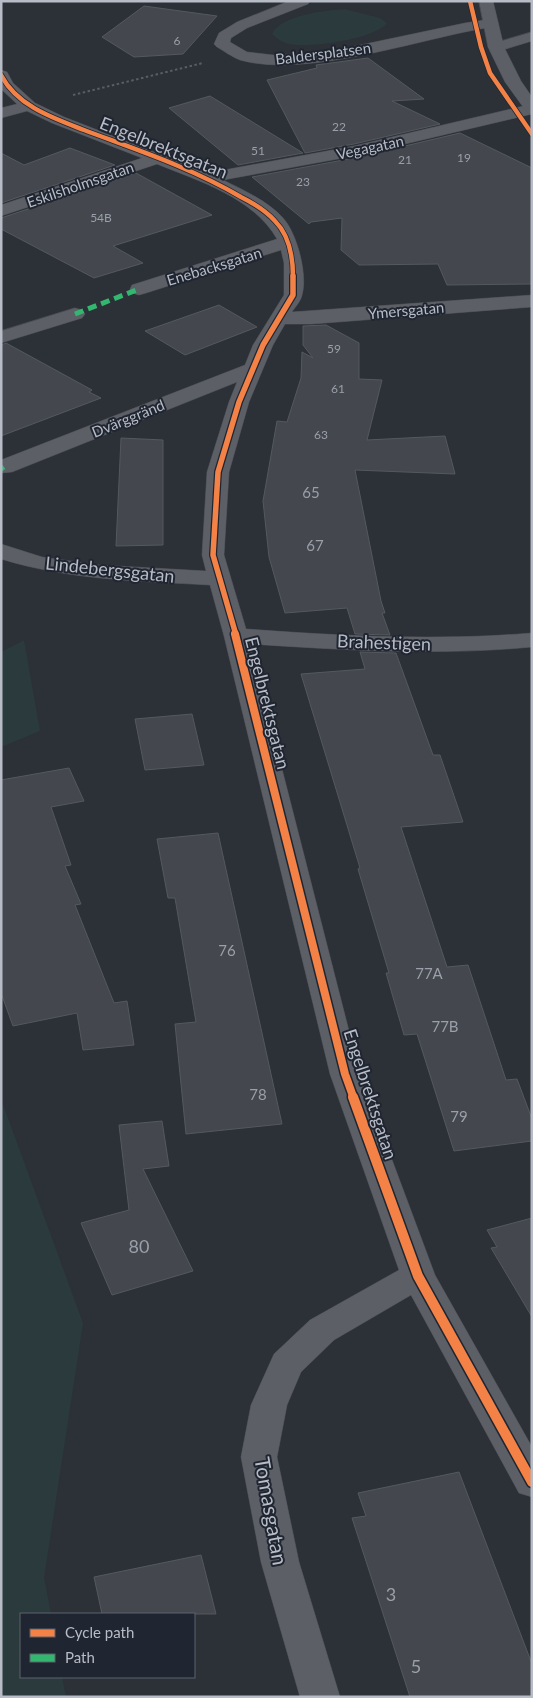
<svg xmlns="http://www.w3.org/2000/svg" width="533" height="1698" font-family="Lato,sans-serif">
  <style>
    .green { fill: #2a3a3d }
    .building { fill: #44484e; stroke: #54585f }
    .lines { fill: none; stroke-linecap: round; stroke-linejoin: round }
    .minor-casing { stroke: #484b50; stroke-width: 1 }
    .tertiary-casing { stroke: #484b50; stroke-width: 1 }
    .path { stroke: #5a5e62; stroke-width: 2; stroke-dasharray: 2.5 2.5; stroke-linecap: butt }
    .minor { fill: #5c5f65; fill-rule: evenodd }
    .tertiary { fill: #5c5f65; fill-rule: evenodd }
    .quiet { stroke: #33b770; stroke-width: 5; stroke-dasharray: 9 5; stroke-linecap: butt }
    .cycleway-far3-casing { stroke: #202631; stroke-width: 6 }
    .cycleway-far2-casing { stroke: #202631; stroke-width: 8 }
    .cycleway-far1-casing { stroke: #202631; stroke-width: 11 }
    .cycleway-casing { stroke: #202631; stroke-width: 13 }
    .cycleway-far3 { stroke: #f48246; stroke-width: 4.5 }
    .cycleway-far2 { stroke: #f48246; stroke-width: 5.5 }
    .cycleway-far1 { stroke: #f48246; stroke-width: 8 }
    .cycleway { stroke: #f48246; stroke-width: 10 }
    .labels { text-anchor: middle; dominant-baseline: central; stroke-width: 4; stroke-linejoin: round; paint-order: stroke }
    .far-number-label { font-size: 12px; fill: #9a9fa9 }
    .far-street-label { font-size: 15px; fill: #b7bcc7; stroke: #202631 }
    .number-label { font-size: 15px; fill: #9a9fa9 }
    .street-label { font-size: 18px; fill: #b7bcc7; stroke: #202631 }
    .near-number-label { font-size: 18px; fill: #9a9fa9 }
    .near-street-label { font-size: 21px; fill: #b7bcc7; stroke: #202631 }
  </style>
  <rect width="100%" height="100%" fill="#2c3037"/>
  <path class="green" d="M 345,9 L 380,18 L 387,23 C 373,40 310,48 289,44 C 282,42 277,39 272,34 C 280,15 327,10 345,9 Z
    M 24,640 L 40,731 L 1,747 L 1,652 Z
    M 1,1099 L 83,1323 L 44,1578 L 51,1614 L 21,1614 L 21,1677 L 62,1677 L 66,1697 L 1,1697 Z"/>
  <path class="building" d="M 144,6 L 217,16 L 183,54 L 134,57 L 102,37 Z
    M 368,58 L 424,99 L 392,101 L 440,124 L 354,144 L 305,153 L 267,80 L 317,68 L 316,65 Z
    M 210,96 L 303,153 L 238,165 L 169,108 Z
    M 460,133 L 532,168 L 532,284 L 447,285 L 438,264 L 359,265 L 341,250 L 342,218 L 311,222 L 309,224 L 252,177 L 354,158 Z
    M 70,148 L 115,165 L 1,203 L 1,153 L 24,165 Z
    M 136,173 L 212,215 L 113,246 L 143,263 L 94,278 L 1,229 L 1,218 Z
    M 219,305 L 257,327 L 185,355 L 145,331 Z
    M 326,325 L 359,343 L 359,379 L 382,380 L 367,440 L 445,436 L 455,474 L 355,470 L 381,601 L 385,613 L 382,613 L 390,635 L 355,634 L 347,608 L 285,613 L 269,557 L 263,501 L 277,421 L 287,422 L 301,378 L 302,352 L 313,358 L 303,345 L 303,326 Z
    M 6,343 L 92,390 L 89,392 L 101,398 L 1,436 L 1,345 Z
    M 121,438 L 163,440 L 163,545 L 116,546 Z
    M 360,652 L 396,653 L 433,755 L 440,755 L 463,822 L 401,827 L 447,967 L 468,965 L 506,1080 L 517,1079 L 532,1119 L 532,1141 L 454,1151 L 417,1034 L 404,1035 L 386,973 L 389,973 L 358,869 L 360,868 L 301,674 L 365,669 Z
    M 192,714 L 204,765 L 145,770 L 135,719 Z
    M 69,768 L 84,801 L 51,807 L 71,865 L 65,866 L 81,904 L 75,905 L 114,1003 L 127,1001 L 134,1045 L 83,1050 L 77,1013 L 13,1026 L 1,993 L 1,780 Z
    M 218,833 L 282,1124 L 186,1134 L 175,1024 L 196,1022 L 175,898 L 168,898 L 157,839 Z
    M 162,1121 L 169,1166 L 143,1169 L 193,1271 L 112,1295 L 81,1223 L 129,1210 L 119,1125 Z
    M 532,1218 L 532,1317 L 491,1248 L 497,1247 L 487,1230 Z
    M 459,1472 L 532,1664 L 532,1697 L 410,1697 L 352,1518 L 366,1516 L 358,1493 Z
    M 201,1555 L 216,1614 L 102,1614 L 94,1577 Z"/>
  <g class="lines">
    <defs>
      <path id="minor" d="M 289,1 L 310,1 L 308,4 L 247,28 L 231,38 L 230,42 L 247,52 L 273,55 L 310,53 L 351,47 L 465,23 L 491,19 L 496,20 L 498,23 L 496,26 L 491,27 C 422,38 306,79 240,60 C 232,57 224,51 217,47 L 214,44 L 219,33 L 237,22 Z
        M 532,32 L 532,41 L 496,52 L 491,50 L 488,47 L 491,44 Z
        M 1,70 L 7,72 L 13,83 L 35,103 L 64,117 L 208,173 L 354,146 L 532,104 L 532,114 L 354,156 L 223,180 C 243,190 268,201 283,218 C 297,233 308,275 302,295 C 301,301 295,307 292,312 L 532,295 L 532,307 L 312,324 L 285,324 L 273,345 L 249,402 L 229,472 L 224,555 L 246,629 C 342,636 436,641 532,633 L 532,647 C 438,656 344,650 250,644 L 360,1074 L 435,1275 L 532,1447 L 532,1497 L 519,1493 L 411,1295 L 334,1340 L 301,1372 L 287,1405 L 277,1457 L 299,1562 L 340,1697 L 300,1697 L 261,1562 L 241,1457 L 251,1405 L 274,1354 L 310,1320 L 399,1270 L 330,1074 L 224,636 L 210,585 C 139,581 69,580 1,559 L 1,544 L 42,557 L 99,565 L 206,571 L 202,555 L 207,472 L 229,402 L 237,382 L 12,472 L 1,473 L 1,460 L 245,365 L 253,345 L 284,295 L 284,263 L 281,250 L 146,293 L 139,295 L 132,293 L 130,289 L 132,285 L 277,239 C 254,198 199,181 157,164 L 1,216 L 1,205 L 142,158 L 52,123 L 27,111 L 1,118 L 1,108 L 17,104 L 1,89 Z
        M 75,308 L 82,310 L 85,314 L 82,318 L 1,343 L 1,331 Z"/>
      <path id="tertiary" d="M 479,1 L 493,1 L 504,47 L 521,81 L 532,97 L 532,113 L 526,111 L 505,82 L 488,47 Z"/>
    </defs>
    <use href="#minor" class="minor-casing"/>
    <use href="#tertiary" class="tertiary-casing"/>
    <path class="path" d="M 73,95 L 203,63"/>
    <use href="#minor" class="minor"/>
    <use href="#tertiary" class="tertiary"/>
    <path class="quiet" d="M 75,314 L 139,289
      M 1,469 L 4,467"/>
    <defs>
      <path id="cycleway-far3" d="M 470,1 L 481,47 L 490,73 L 532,134
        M 1,75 C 17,106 53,118 84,130 C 137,150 192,168 241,197 C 253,203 266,211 275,221 C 289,235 293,258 293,277"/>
      <path id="cycleway-far2" d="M 236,635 L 213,555 L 218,472 L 239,402 L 263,345 L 293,295 L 293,276"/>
      <path id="cycleway-far1" d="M 235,634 L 345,1074 L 354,1099"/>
      <path id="cycleway" d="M 353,1097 L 418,1276 L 532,1482"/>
    </defs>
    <use href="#cycleway-far3" class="cycleway-far3-casing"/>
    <use href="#cycleway-far2" class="cycleway-far2-casing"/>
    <use href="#cycleway-far1" class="cycleway-far1-casing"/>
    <use href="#cycleway" class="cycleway-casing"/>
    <use href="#cycleway-far3" class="cycleway-far3"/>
    <use href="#cycleway-far2" class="cycleway-far2"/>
    <use href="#cycleway-far1" class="cycleway-far1"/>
    <use href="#cycleway" class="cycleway"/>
  </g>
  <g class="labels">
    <g class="far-number-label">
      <text x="177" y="40">6</text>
      <text x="339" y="126">22</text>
      <text x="258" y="150">51</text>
      <text x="464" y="157">19</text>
      <text x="405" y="159">21</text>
      <text x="303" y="181">23</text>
      <text x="101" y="217">54B</text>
      <text x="334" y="348">59</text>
      <text x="338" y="388">61</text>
      <text x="321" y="434">63</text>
    </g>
    <g class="far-street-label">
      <text transform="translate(323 53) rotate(-7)">Baldersplatsen</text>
      <text transform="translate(370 147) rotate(-12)">Vegagatan</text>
      <text transform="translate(80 184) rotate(-19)">Eskilsholmsgatan</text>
      <text transform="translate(214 266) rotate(-17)">Enebacksgatan</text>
      <text transform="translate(406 310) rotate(-5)">Ymersgatan</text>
      <text transform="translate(128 418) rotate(-22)">Dvärggränd</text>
    </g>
    <g class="number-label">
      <text x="311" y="492">65</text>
      <text x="315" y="545">67</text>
      <text x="227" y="950">76</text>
      <text x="429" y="973">77A</text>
      <text x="445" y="1026">77B</text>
      <text x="258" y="1094">78</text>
      <text x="459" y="1116">79</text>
    </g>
    <g class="street-label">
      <text transform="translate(164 147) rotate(22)">Engelbrektsgatan</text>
      <text transform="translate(110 569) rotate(6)">Lindebergsgatan</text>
      <text transform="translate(384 642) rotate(2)">Brahestigen</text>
      <text transform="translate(268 703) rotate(76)">Engelbrektsgatan</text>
      <text transform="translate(371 1094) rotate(72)">Engelbrektsgatan</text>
    </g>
    <g class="near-number-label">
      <text x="139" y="1246">80</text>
      <text x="391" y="1594">3</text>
      <text x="416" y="1666">5</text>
    </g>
    <g class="near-street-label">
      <text transform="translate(272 1511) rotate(80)">Tomasgatan</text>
    </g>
  </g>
  <rect width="533" height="1698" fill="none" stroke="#b7bcc7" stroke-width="5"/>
  <rect x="20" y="1613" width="175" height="65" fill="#202631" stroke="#5c626d"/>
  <rect x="30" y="1629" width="25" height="8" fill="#f48246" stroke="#5c626d"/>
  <text x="65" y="1638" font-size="15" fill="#b7bcc7">Cycle path</text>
  <rect x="30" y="1654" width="25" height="8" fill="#33b770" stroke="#5c626d"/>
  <text x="65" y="1663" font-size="15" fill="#b7bcc7">Path</text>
</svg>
